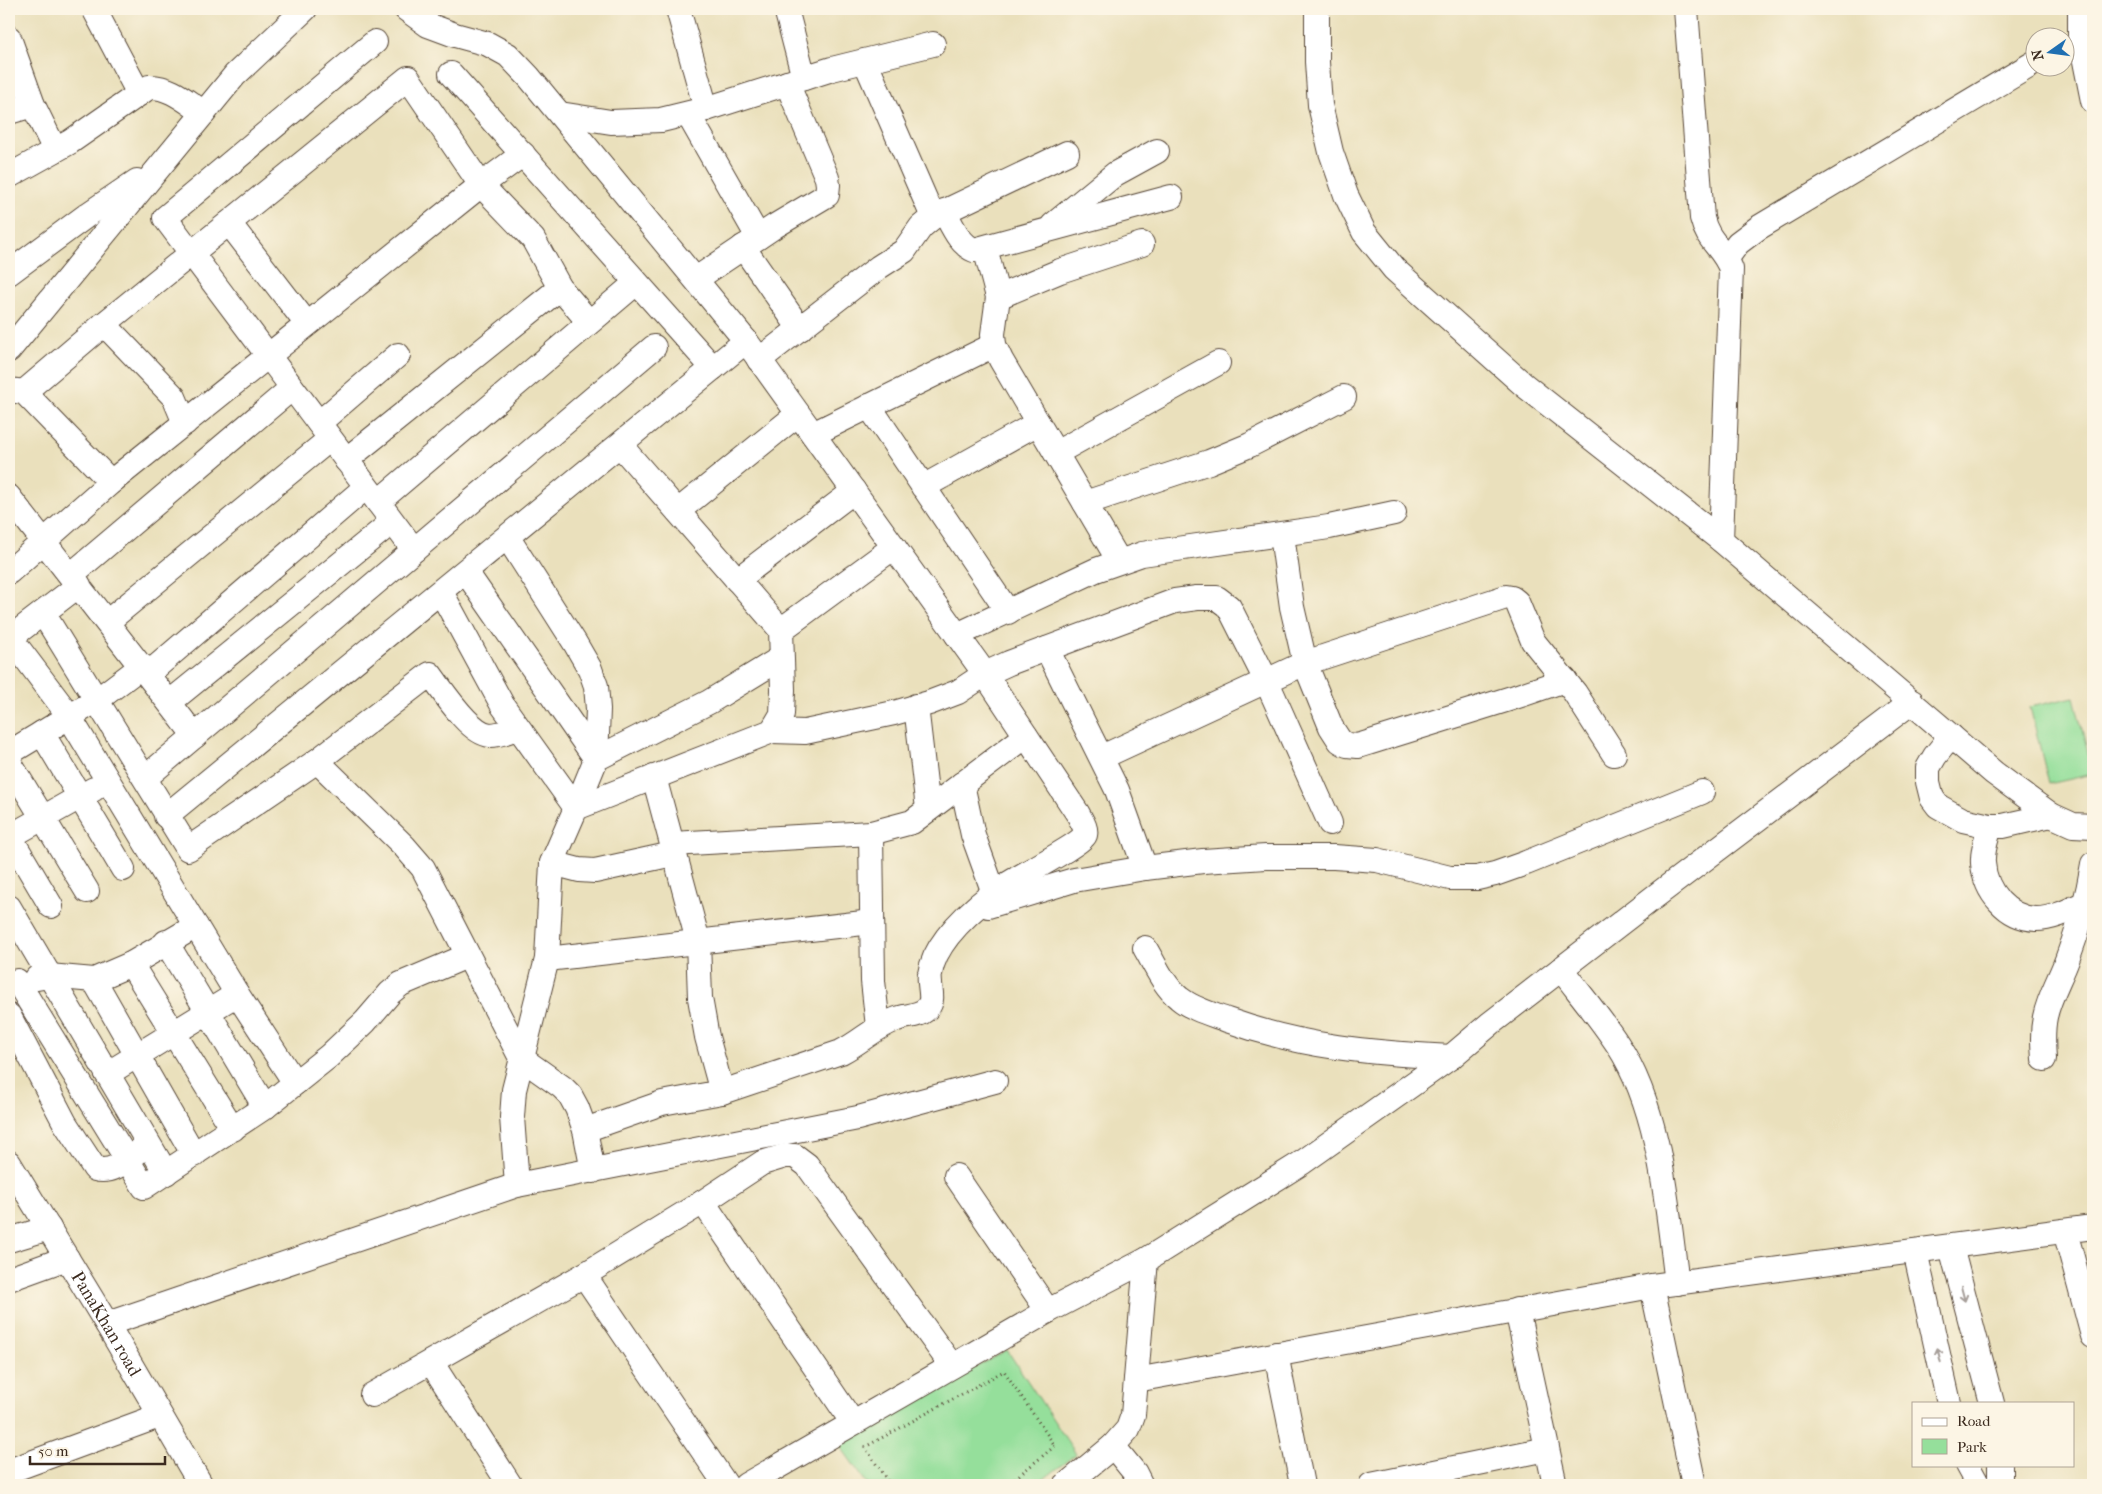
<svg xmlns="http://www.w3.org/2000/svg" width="2102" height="1494" font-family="'IM FELL French Canon',serif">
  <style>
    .green { fill: #95df9b; stroke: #68845c }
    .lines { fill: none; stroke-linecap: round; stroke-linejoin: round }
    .minor-casing { stroke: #554536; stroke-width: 26 }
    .path { stroke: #554536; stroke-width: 3; stroke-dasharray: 1 4; stroke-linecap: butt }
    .minor { stroke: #fff; stroke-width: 24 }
    .oneway { stroke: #a79f9a }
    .labels { text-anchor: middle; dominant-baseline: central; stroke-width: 4; stroke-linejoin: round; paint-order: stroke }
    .street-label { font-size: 18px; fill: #3b2a1e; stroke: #fcf5e5 }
  </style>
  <rect width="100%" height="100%" fill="#fcf5e5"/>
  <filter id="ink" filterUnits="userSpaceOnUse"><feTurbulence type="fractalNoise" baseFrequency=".02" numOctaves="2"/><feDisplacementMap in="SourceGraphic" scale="10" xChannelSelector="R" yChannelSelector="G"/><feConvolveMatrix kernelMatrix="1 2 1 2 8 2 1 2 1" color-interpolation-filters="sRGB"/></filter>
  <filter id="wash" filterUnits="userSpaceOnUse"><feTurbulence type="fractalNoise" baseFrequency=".0096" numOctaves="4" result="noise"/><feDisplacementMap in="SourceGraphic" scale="20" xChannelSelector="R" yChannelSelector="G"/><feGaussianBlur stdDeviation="1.12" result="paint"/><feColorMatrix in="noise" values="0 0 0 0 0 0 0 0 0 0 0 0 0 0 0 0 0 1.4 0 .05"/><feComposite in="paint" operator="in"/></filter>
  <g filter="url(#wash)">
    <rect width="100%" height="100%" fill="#eae0bc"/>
    <path class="green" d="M 2074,697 L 2093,774 L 2049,784 L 2030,707 Z
      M 1007,1350 L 1076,1454 L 1036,1485 L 868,1485 L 838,1443 Z"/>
  </g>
  <g filter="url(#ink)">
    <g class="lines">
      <defs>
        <g id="minor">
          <path d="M 94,9 L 139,94"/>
          <path d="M 406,9 L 428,25 L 455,35 L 488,44 L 508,55 L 529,77 L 746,341 L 985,674 L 1078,814 C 1081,820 1087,828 1085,835 C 1082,844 1006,883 992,894 C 969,912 934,943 930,974 C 928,984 935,999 928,1007 C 921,1017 906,1015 897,1019 C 876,1026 861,1042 841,1052 L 722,1092 L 662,1103 L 585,1130"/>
          <path d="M 678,9 L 706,109"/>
          <path d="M 786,9 L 804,78"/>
          <path d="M 1317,9 L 1317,62 L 1320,105 L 1331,152 L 1346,195 L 1364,232 L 1394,269 L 1524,385 L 1721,540 L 1994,773 L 2051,815 L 2073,825 L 2093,826"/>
          <path d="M 1686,9 L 1702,218 C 1708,243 1723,247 1731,269 L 1721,540"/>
          <path d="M 2080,9 L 2080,36 L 2093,101"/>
          <path d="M 9,38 L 33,105 L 55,150"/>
          <path d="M 375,42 L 165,218 L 414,550"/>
          <path d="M 865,61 L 933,217"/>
          <path d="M 451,74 L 713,368"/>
          <path d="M 9,112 L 33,105"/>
          <path d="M 560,114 L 611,122 L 661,120 L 706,109 L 832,69 L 933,44"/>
          <path d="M 688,114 L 758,237"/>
          <path d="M 9,176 L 70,142 L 149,87 C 170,86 187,102 204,113"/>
          <path d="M 944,211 C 952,225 959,244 974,250 L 1171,197"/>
          <path d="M 229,223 L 307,324"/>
          <path d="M 1053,225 L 1115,174 L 1157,151"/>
          <path d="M 743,247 L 800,329"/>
          <path d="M 985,248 L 998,297 L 993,334 L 994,345 L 1001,360 L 1119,561"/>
          <path d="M 1727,258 L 1738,243 L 1758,228 L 2034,63"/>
          <path d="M 9,273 L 90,213 L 137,181"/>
          <path d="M 696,279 L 775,226 L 827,195 L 828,185 L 827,178 L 787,83"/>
          <path d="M 998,297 L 1060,271 L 1142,244"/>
          <path d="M 104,324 L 174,397 L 185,423"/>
          <path d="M 9,350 L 235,75 L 305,9"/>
          <path d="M 759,360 L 879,267 L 904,251 L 921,227 L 933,217 L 1067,153"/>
          <path d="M 9,390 L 24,392 L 111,482 L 481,185 L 523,154"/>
          <path d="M 24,392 L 104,324 L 408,78 L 481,185 L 533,239 L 560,288 L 589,322"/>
          <path d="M 869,406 L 1008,612"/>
          <path d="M 319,423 L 398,355"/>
          <path d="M 813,434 L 994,345"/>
          <path d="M 1056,453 L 1218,363"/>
          <path d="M 346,460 L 560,288"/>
          <path d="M 923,487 L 1038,423"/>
          <path d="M 9,497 L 195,736"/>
          <path d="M 378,502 L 636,283"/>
          <path d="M 1085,503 L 1209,462 L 1250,445 L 1344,397"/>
          <path d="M 678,511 L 798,414"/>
          <path d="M 1282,535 L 1292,607 L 1305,663 L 1331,727 L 1340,741 L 1347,745 L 1358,746 L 1512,698 L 1565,680"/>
          <path d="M 508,538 L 575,643 L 590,669 L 596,686 L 598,709 L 596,759 L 576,808"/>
          <path d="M 9,572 L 111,482"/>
          <path d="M 466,572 L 596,759 L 709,702 L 781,658"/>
          <path d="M 71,575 L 292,388"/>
          <path d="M 737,580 L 854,491"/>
          <path d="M 441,592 L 503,706 L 576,808"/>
          <path d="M 43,613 L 188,849 L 317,761 L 430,674 C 443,691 469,733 490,735 C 499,735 509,731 517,728"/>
          <path d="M 107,622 L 330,439"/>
          <path d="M 781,630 L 894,547"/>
          <path d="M 957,635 L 1096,570 L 1142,554 L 1329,527 L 1394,513"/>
          <path d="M 9,636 L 67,713 L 237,994 L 295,1083"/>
          <path d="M 10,638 L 79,585"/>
          <path d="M 1047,649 L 1117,790 L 1145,868"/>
          <path d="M 148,674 L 366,487"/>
          <path d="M 170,702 L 392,522"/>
          <path d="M 916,706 L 928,809"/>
          <path d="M 772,731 L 805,732 L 894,713 L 929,703 L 958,692 L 985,674 L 1009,663 L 1175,601 L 1197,598 L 1217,598 L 1229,607 L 1267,682 L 1330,823"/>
          <path d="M 42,733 L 123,869"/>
          <path d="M 1951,736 L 1935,756 L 1928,768 L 1928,782 L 1932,798 L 1938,806 L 1963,820 L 1990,826 L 2003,826 L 2051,815"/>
          <path d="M 9,753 L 97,700 L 142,666"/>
          <path d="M 1102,757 L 1305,663 L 1506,597 L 1512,598 L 1517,602 L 1533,641 L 1575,693 L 1614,754"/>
          <path d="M 317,761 L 404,846 L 423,868 L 521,1058 L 562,1087 L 570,1095 L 577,1108 L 585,1130 L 593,1171"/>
          <path d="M 9,762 L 87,891"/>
          <path d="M 654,777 L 698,941 L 700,998 L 707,1037 L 722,1092"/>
          <path d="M 145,778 L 654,347"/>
          <path d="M 962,784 L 973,835 L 994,893"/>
          <path d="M 166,816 L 746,341"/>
          <path d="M 1990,826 C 1987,838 1982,850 1983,863 C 1985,892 2007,918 2036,919 C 2052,919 2068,911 2083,904"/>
          <path d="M 871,833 L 873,981 L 878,1027"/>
          <path d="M 9,835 L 51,906"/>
          <path d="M 9,837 L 94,789"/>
          <path d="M 672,844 L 871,833 L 912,822 L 1026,736"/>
          <path d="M 552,863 L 579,870 L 595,871 L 673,854"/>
          <path d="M 988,906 L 1074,880 L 1145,868 L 1203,861 L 1266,857 L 1334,857 L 1377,860 L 1450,878 L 1477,878 L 1495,874 L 1526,863 L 1702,792"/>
          <path d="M 9,907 L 166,1173"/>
          <path d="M 166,942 L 265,1107"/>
          <path d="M 1145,948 C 1155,965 1164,986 1179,998 C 1192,1009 1211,1014 1227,1020 C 1303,1047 1370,1053 1451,1057"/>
          <path d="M 547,959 L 872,922"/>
          <path d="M 131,964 L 233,1129"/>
          <path d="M 1561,969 C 1580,994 1601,1019 1618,1045 C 1661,1111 1667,1207 1677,1283"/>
          <path d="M 37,978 L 49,976 L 94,980 L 131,964 L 196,926"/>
          <path d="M 94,980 L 194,1155"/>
          <path d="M 17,981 L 144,1187 L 265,1107 L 329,1056 L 365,1022 L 390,993 L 401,984 L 467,956"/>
          <path d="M 9,1016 L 65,1123 L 95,1169 C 112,1174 126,1161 139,1151"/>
          <path d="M 2044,1059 C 2043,1045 2042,1031 2045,1017 C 2049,997 2060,979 2067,960 C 2078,931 2088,895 2093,864"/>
          <path d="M 107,1074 L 237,994"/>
          <path id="s1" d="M 9,1163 L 107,1324 L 201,1485"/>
          <path d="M 956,1176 L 1048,1311"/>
          <path d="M 517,1185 L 512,1117 L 514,1090 L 547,959 L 552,863 L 576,808 L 772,731 L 782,714 L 783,690 L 781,630 L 620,445"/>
          <path d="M 703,1202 L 853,1423"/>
          <path d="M 2065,1231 L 2093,1336"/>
          <path d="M 9,1240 L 49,1228"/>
          <path d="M 1951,1247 L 1992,1403"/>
          <path d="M 1915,1251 L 1949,1403"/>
          <path d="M 584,1275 L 726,1485"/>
          <path d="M 9,1279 L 67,1258"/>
          <path d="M 1652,1286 L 1694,1485"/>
          <path d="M 1517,1310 L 1555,1485"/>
          <path d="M 107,1324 L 517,1185 L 858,1118 L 995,1081"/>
          <path d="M 1276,1354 L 1302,1485"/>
          <path d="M 431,1362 L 510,1485"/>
          <path d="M 1136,1380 L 1652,1286 L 2093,1227"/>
          <path d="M 372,1395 L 584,1275 L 703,1202 L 762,1163 L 785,1156 L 795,1156 L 807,1165 L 952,1366"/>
          <path d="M 1113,1446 L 1135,1473 L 1141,1485"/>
          <path d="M 1967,1465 L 1978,1485"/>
          <path d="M 2000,1465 L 2000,1485"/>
          <path d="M 9,1471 L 159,1416"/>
          <path d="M 746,1485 L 1048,1311 L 1146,1260 L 1303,1162 L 1451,1057 L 1491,1023 L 1653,898 L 1912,702"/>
          <path d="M 1066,1485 L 1113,1446 L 1128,1429 L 1133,1415 L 1146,1260"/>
          <path d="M 1371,1485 L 1547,1449"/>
        </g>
      </defs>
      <use href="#minor" class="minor-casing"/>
      <path class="path" d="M 890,1485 L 865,1447 L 1004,1371 L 1055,1446 L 1007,1485"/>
      <use href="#minor" class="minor"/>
    </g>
    <defs><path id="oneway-shaft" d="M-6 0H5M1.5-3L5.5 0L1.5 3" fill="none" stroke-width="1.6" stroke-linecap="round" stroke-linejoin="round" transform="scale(1.25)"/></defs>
    <g class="oneway">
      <use href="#oneway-shaft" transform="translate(1963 1294) rotate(75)"/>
      <use href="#oneway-shaft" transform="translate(1939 1355) rotate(-103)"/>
    </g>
  </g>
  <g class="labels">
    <g class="street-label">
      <text stroke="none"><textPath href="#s1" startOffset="188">PanaKhan road</textPath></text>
    </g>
  </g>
  <rect width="2102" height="1494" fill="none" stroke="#fcf5e5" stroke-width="30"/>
  <rect x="1912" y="1402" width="162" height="65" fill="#fcf5e5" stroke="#afa495"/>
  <rect x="1922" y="1418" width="25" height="8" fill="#ffffff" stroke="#afa495"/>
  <text x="1957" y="1426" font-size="15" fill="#3b2a1e">Road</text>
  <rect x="1922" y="1439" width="25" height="15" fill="#95df9b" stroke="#afa495"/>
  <text x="1957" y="1452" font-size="15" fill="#3b2a1e">Park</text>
  <g transform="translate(2050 52) rotate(256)"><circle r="24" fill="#fcf5e5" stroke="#afa495"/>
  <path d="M0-4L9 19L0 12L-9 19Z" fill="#1f6fb2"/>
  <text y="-8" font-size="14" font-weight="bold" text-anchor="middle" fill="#3b2a1e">N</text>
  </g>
  <path d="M30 1456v8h135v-8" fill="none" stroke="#3b2a1e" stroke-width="2.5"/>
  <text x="38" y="1456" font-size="15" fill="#3b2a1e" stroke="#fcf5e5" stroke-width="4" paint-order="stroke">50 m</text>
</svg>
